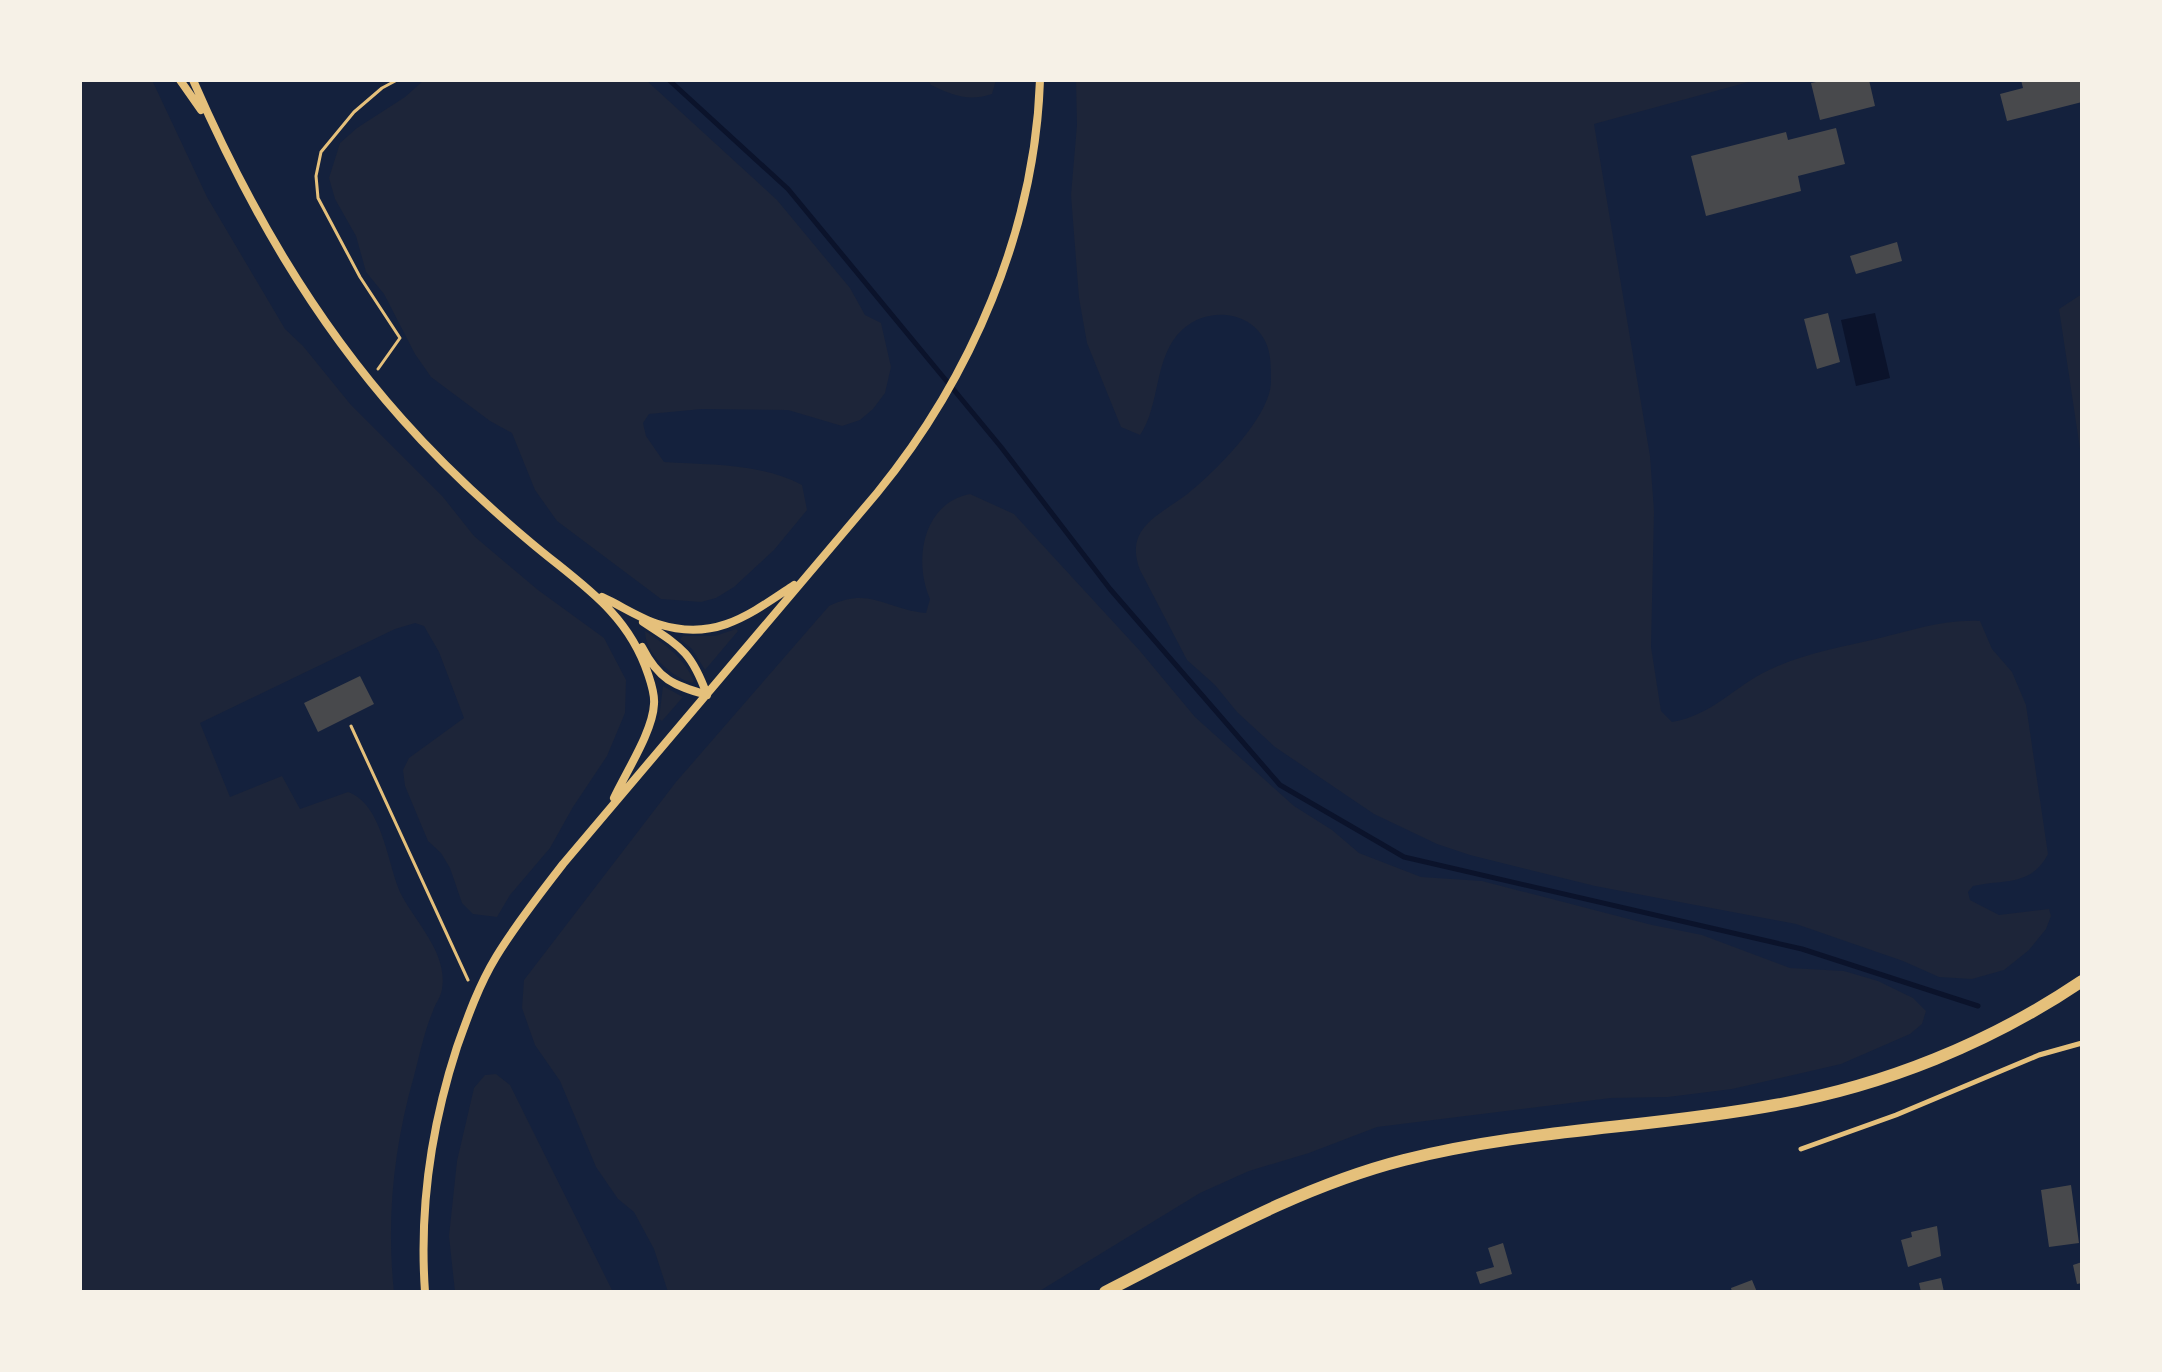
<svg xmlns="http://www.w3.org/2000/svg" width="2162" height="1372" font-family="Mulish,sans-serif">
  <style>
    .green { fill: #1d2539 }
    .water { fill: #0b132b }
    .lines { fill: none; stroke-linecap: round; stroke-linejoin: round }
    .stream { stroke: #0b132b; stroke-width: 5 }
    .building { fill: #48494c }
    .path { stroke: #e5c07b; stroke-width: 3 }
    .service { stroke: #e5c07b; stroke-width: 5 }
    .minor { stroke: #e5c07b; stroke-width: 8 }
    .tertiary { stroke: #e5c07b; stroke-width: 12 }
  </style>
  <rect width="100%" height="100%" fill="#14213d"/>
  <path class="green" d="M 80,80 L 152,80 L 207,197 L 285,329 L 303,346 L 351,405 L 443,497 L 474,536 L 538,590 L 604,638 L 626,680 L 625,713 L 607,756 L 573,807 L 550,848 L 510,895 L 497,917 L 473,914 L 462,903 L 450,868 L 441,853 L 428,841 L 405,786 L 403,770 L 409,758 L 464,718 L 439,652 L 424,626 L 415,623 L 395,629 L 200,723 L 230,797 L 282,776 L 300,809 L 348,792 C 384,805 387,866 402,896 C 417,924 448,954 442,989 C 441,997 435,1004 433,1011 C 424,1032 420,1054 414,1076 C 394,1146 386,1219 394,1292 L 80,1292 Z
    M 424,80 L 646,80 L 777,200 L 850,288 L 865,315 L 881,323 L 891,367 L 885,393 L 873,409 L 860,420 L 842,426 L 788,410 L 702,409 L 649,414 L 643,423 L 646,436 L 664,462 C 710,465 760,463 802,485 L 807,510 L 774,550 L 734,587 L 716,598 L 701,602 L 661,599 L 557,521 L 535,490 L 512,433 L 490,421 L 431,377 L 415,354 L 384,294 L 366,272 L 356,236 L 335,199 L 329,178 L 340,143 L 357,128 L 405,97 Z
    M 928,80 L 996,80 L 992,94 C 968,102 952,95 931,85 Z
    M 1076,80 L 1756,80 L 1594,124 L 1650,456 L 1654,511 L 1651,647 L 1661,711 L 1672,722 C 1713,715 1733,687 1769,670 C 1802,654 1841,647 1876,639 C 1910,631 1944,619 1980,621 L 1992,649 L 2012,672 L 2026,705 L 2048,854 C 2031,887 2003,879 1973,886 L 1968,892 L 1970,900 L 1999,915 L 2049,909 L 2051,916 L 2046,929 L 2029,950 L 2004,970 L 1972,979 L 1939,977 L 1903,961 L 1796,924 L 1595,886 L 1470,855 L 1437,844 L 1374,814 L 1275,747 L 1237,712 L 1215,685 L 1187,660 L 1140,570 C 1135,557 1133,542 1143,529 C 1152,516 1173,505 1186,495 C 1214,473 1272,416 1271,380 C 1271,368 1271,354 1266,343 C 1252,311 1209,306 1183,329 C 1153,356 1161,405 1140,435 L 1121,427 L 1087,343 L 1079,298 L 1071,195 L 1077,125 Z
    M 2082,294 L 2082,462 L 2059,309 Z
    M 970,494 L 1014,514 L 1140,651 L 1195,717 L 1294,806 L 1332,830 L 1359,853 L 1421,877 L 1482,881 L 1652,925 L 1702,935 L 1790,968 L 1844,971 L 1878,981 L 1913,998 L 1926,1011 L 1922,1024 L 1910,1034 L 1841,1064 L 1732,1089 L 1668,1097 L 1611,1098 L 1377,1127 L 1309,1153 L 1249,1171 L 1200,1193 L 1038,1292 L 668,1292 L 654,1249 L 634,1212 L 618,1199 L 596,1167 L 560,1081 L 535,1045 L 522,1008 L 524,980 L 676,782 L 829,606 C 870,586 885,609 926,613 L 930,599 C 913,560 923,503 970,494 Z
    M 736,629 L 738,631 L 705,670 L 692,649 L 680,639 L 683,636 L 715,636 Z
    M 645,631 C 665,644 684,658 694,681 L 692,683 C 672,677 645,654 645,631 Z
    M 663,686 L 683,697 L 662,721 L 659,719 Z
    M 496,1074 L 510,1085 L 613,1292 L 455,1292 L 449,1236 L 457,1161 L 474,1088 L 485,1075 Z"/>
  <path class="water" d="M 1875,313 L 1890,378 L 1856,386 L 1841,320 Z"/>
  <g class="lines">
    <path class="stream" d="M 669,80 L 788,189 L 1001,447 L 1110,589 L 1280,785 L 1404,857 L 1802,949 L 1978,1006"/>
  </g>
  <path class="building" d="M 1826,80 L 1869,80 L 1875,106 L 1820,120 L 1811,83 Z
    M 2021,80 L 2082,80 L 2082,102 L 2007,121 L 2000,94 L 2023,88 Z
    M 1836,128 L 1845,164 L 1798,176 L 1801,191 L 1706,216 L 1691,156 L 1786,132 L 1788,140 Z
    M 1897,242 L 1902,261 L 1856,274 L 1850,256 Z
    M 1828,313 L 1840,362 L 1817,369 L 1804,319 Z
    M 360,676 L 374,704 L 318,732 L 304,703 Z
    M 2071,1185 L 2079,1243 L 2049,1247 L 2041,1190 Z
    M 1937,1226 L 1941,1256 L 1908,1267 L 1901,1240 L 1912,1237 L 1911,1232 Z
    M 1503,1243 L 1512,1274 L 1480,1284 L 1476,1272 L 1494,1267 L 1488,1248 Z
    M 2082,1262 L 2082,1283 L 2077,1284 L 2073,1265 Z
    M 1941,1278 L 1944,1292 L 1921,1292 L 1919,1283 Z
    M 1752,1280 L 1757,1292 L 1732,1292 L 1731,1288 Z"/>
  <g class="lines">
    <path class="path" d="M 378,369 L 400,338 L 360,277 L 318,198 L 316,176 L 321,152 L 354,112 L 382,88 L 397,80
      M 351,726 L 468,980"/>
    <path class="service" d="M 1801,1149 L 1896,1115 L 2039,1055 L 2082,1043"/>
    <path class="minor" d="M 180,80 L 201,110
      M 193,80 C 247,204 312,318 402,419 C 441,463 484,503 529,541 C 577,582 627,610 648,674 C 651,683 655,694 654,704 C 653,731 626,772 614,798
      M 602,597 C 620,605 639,618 658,624 C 715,642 749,615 794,585
      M 643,622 C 681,647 691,651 707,695
      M 642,647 C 659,680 673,685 707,695
      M 425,1292 C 419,1207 431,1127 457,1047 C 468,1016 479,985 496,957 C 516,924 540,894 563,864 L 877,493 C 971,378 1035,230 1040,80"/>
    <path class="tertiary" d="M 1105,1292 C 1202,1243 1298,1187 1404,1160 C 1526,1129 1652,1128 1775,1105 C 1884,1086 1990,1043 2082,981"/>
  </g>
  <rect width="2162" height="1372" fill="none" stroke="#f6f1e7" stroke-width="164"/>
</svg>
